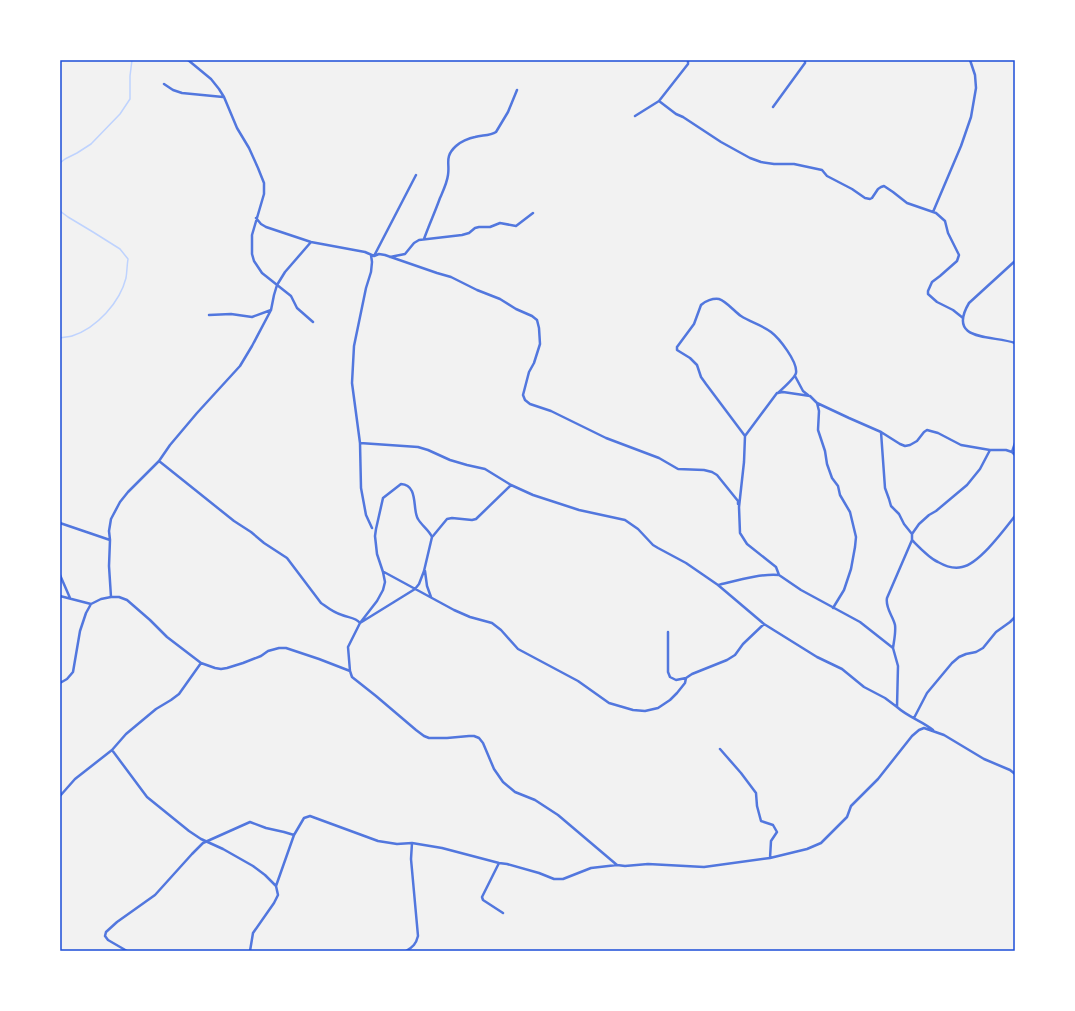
<svg xmlns="http://www.w3.org/2000/svg" width="1075" height="1011" font-family="Jost,sans-serif">
  <style>
    .lines { fill: none; stroke-linecap: round; stroke-linejoin: round }
    .stream { stroke: #bfd3fe; stroke-width: 1.5 }
    .minor { stroke: #5277de; stroke-width: 2.5 }
    .neatline { fill: none; stroke: #1d4ed8; stroke-width: 1.5 }
  </style>
  <rect width="100%" height="100%" fill="#f2f2f2"/>
  <g class="lines">
    <path class="stream" d="M 60,163 L 65,159 L 77,153 L 91,144 L 120,114 L 130,99 L 130,76 L 132,60
      M 60,211 L 68,217 L 93,232 L 120,249 L 128,259 C 127,265 127,272 126,278 C 120,302 97,328 72,336 C 69,337 64,337 60,338"/>
    <path class="minor" d="M 188,60 L 211,79 L 219,89 L 224,97 L 237,128 L 249,148 L 258,168 L 264,183 L 264,194 L 252,235 L 252,254 L 254,261 L 262,273 L 291,296 L 297,308 L 313,322
      M 164,84 L 173,90 L 182,93 L 223,97
      M 659,101 L 676,114 L 683,117 L 721,142 L 750,158 L 761,162 L 774,164 L 794,164 L 822,170 L 827,176 L 852,189 L 865,198 L 870,199 L 872,198 L 878,189 L 881,187 L 884,186 L 893,192 L 907,203 L 936,213 L 945,221 L 948,233 L 959,255 L 957,261 L 940,276 L 932,282 L 928,291 L 928,294 L 937,302 L 953,310 L 963,318
      M 773,107 L 805,63 L 805,60
      M 635,116 L 659,101 L 688,64 L 688,60
      M 933,212 L 961,146 L 971,117 L 976,88 L 975,75 L 970,60
      M 256,218 L 261,224 L 266,227 L 311,242 L 365,252 L 374,256 L 379,254 L 385,255 L 437,273 L 451,277 L 477,290 L 500,299 L 516,309 L 532,316 L 537,320 L 539,328 L 540,344 L 534,363 L 529,372 L 523,395 L 525,400 L 530,404 L 551,411 L 606,438 L 659,458 L 678,469 L 704,470 L 712,472 L 717,475 L 738,501 L 738,504
      M 424,239 C 429,225 435,212 440,198 C 443,191 447,183 448,175 C 450,163 444,157 456,146 C 460,142 469,138 475,137 C 482,135 490,136 496,132 L 508,112 L 517,90
      M 371,255 L 372,262 L 371,272 L 366,288 L 354,346 L 352,383 L 360,443 L 361,488 L 366,515 L 372,528
      M 374,256 L 416,175
      M 390,257 L 405,254 L 414,243 L 419,240 L 462,235 L 469,233 L 475,228 L 479,227 L 490,227 L 500,223 L 516,226 L 533,213
      M 1015,261 L 969,303 C 946,342 993,335 1015,343
      M 209,315 L 231,314 L 252,317 L 271,310
      M 795,376 L 803,391 L 808,395
      M 817,403 L 819,411 L 818,430 L 825,451 L 827,464 L 832,478 L 838,486 L 840,495 L 850,512 L 856,537 L 855,547 L 851,569 L 844,590 L 833,608
      M 881,432 L 885,488 L 889,499 L 891,506 L 899,514 L 904,524 L 912,534 L 912,540 L 887,598 C 885,608 893,616 895,625 C 896,632 894,641 893,648
      M 745,436 L 706,384 L 701,377 L 697,365 L 690,358 L 677,350 L 677,347 L 694,324 L 701,305 C 705,301 713,298 719,299 C 726,301 735,312 741,316 C 750,322 762,325 771,332 C 779,338 798,362 796,373 C 795,378 782,389 778,393
      M 360,443 L 418,447 L 428,450 L 450,460 L 467,465 L 485,469 L 511,485 L 533,495 L 579,510 L 625,520 L 638,529 L 653,545 L 658,548 L 686,563 L 718,585 C 735,581 762,573 779,575
      M 1012,452 L 1015,443
      M 159,461 L 234,521 L 251,532 L 264,543 L 287,558 L 321,603 C 328,608 334,613 342,615 C 349,618 355,617 360,623
      M 60,523 L 110,540
      M 912,534 L 919,524 L 929,515 L 936,511 L 967,485 L 980,469 L 990,450
      M 433,536 L 447,519 L 452,518 L 472,520 L 476,519 L 511,485
      M 912,540 C 919,547 929,558 938,562 C 945,566 954,569 962,567 C 979,564 1004,530 1015,516
      M 425,571 L 427,586 L 431,597
      M 384,572 L 454,610 L 470,617 L 492,623 L 501,630 L 518,649 L 578,681 L 609,703 L 633,710 L 645,711 L 658,708 L 670,700 L 677,693 L 685,683 L 686,678
      M 60,575 L 70,598
      M 718,585 L 764,624 L 817,657 L 842,669 L 864,687 L 885,698 L 897,707
      M 60,596 L 91,604
      M 111,597 L 109,566 L 110,540 L 109,531 L 111,519 L 120,502 L 128,492 L 159,461 L 170,445 L 197,413 L 240,366 L 252,346 L 271,310 L 274,295 L 277,285 L 285,272 L 311,242
      M 360,623 L 415,589 L 419,584 L 424,571 L 432,537 C 429,530 422,526 418,519 C 412,510 419,485 401,484 L 383,498 L 376,529 L 375,536 L 377,554 L 383,572 L 385,582 L 383,590 L 377,601 L 360,623 L 348,647 L 350,671 L 352,677 L 376,696 L 416,730 L 424,736 L 429,738 L 447,738 L 469,736 L 474,736 L 479,738 L 483,743 L 494,769 L 503,782 L 515,792 L 535,800 L 558,815 L 617,865
      M 668,632 L 668,672 L 670,677 L 676,680 L 686,678 L 692,674 L 727,660 L 735,655 L 743,644 L 764,624
      M 60,683 L 67,679 L 73,672 L 80,631 L 86,613 L 91,604 L 101,599 L 111,597 L 119,597 L 127,600 L 150,620 L 167,637 L 201,663 L 215,668 L 221,669 L 227,668 L 243,663 L 261,656 L 268,651 L 279,648 L 286,648 L 319,659 L 350,671
      M 914,718 L 927,693 L 952,663 L 959,657 L 966,654 L 976,652 L 983,648 L 996,632 L 1010,622 L 1015,617
      M 933,730 C 922,721 908,717 897,707 L 898,666 L 893,648 L 860,622 L 801,590 L 779,575 L 776,567 L 747,544 L 740,533 L 739,507 L 744,462 L 745,436 L 777,393 L 783,392 L 810,396 L 817,403 L 849,418 L 881,432 L 900,444 L 905,446 L 910,445 L 917,441 L 924,432 L 927,430 L 938,433 L 961,445 L 990,450 L 1006,450 L 1012,452 L 1015,455
      M 720,749 L 741,773 L 756,793 L 757,806 L 761,821 L 773,825 L 777,832 L 771,841 L 770,858
      M 112,750 L 147,797 L 189,831 L 201,839 L 223,849 L 253,866 L 265,875 L 276,886
      M 60,796 L 75,779 L 112,750 L 126,734 L 156,709 L 171,700 L 179,694 L 201,663
      M 499,863 L 482,897 L 483,900 L 503,913
      M 127,951 L 108,940 L 105,936 L 106,932 L 117,922 L 155,895 L 192,854 L 203,843 L 250,822 L 266,828 L 284,832 L 294,835
      M 250,951 L 253,933 L 274,903 L 278,895 L 276,886 L 294,835 L 304,818 L 310,816 L 378,841 L 397,844 L 412,843 L 442,848 L 499,863 L 507,864 L 539,873 L 554,879 L 563,879 L 591,868 L 617,865 L 625,866 L 648,864 L 704,867 L 770,858 L 807,849 L 821,843 L 847,817 L 851,806 L 878,779 L 912,736 L 919,730 L 924,728 L 944,735 L 984,759 L 1010,770 L 1015,774
      M 406,951 C 413,947 416,944 418,936 L 411,859 L 412,843"/>
  </g>
  <rect width="1075" height="1011" fill="none" stroke="#ffffff" stroke-width="122"/>
  <rect x="61" y="61" width="953" height="889" class="neatline"/>
</svg>
